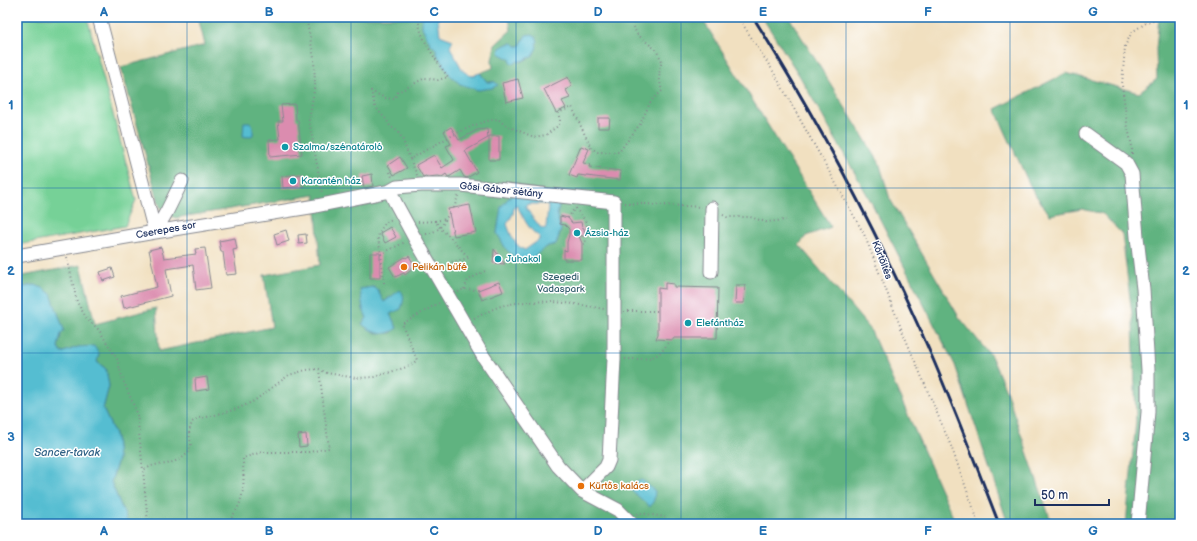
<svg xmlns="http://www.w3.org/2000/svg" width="1197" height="541" font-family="'Balsamiq Sans',sans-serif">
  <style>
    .green { fill: #76d197; stroke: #48807a }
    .forest { fill: #60b380; stroke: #3e716f; fill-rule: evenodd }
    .water { fill: #54bdd1; stroke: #387698; fill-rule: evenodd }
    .building { fill: #db8caf }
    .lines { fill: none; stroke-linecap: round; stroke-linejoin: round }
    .minor-casing { stroke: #86888f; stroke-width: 15 }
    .path { stroke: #86888f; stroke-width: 2; stroke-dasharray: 1 3; stroke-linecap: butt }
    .minor { stroke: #fff; stroke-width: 13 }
    .rail { stroke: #1b2f5e; stroke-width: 3 }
    .grid { fill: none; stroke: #1f6fb2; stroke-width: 1; stroke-opacity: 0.55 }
    .culture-dot { fill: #0f9aa8; stroke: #fff; stroke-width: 1.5 }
    .food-dot { fill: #e8710a; stroke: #fff; stroke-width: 1.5 }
    .labels { text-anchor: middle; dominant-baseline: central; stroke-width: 3; stroke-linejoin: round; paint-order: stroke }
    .culture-label { font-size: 10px; fill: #0d838f; stroke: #fff; text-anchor: start }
    .street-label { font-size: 10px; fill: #1b2f5e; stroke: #fff }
    .food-label { font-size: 10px; fill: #c56008; stroke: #fff; text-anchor: start }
    .park-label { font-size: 10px; fill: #36606f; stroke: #fff }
    .water-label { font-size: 11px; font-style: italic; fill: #2f6186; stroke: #fff }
    .neatline { fill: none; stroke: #1f6fb2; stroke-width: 1.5 }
    .grid-label { font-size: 13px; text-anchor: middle; font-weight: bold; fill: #1f6fb2 }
  </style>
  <rect width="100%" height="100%" fill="#fff"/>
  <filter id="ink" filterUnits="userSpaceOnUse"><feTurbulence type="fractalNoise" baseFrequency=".025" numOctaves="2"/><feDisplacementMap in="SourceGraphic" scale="8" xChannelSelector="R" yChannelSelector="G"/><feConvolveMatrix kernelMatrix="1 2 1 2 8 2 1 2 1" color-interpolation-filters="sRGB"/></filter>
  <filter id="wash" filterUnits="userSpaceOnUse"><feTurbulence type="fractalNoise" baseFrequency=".012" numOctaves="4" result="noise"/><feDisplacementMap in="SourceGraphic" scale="16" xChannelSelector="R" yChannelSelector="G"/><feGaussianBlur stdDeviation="0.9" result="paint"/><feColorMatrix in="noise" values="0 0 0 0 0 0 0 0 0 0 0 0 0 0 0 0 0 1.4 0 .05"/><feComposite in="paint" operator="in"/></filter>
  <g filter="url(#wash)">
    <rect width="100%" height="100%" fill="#f1e0c0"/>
    <path class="green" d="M 17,17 L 87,17 L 136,200 L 125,226 L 17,245 Z"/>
    <path class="forest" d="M 198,17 L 422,17 L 430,43 L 436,49 L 438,56 L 460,84 L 495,82 L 487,82 L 480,73 L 493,68 L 492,60 L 495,45 L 511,30 L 509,17 L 701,17 L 831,227 L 806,236 L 799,245 L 870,329 L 956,524 L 127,524 L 126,518 L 111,482 L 118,459 L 116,437 L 103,409 L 109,386 L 106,369 L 78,347 L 61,353 L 58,347 L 61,334 L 35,285 L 17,288 L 17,277 L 81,265 L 95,324 L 156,308 L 159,351 L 272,327 L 264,275 L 320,265 L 315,195 L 175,218 L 160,207 L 121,67 L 205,45 ZM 523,40 L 535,50 L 533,56 L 521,62 L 518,61 L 511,63 L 510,59 L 507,57 L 516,46 L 520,46 ZM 512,194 L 560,200 L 557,216 L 561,230 L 556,244 L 548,246 L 518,261 L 497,233 L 499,221 ZM 373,287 L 378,290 L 380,295 L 384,302 L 391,296 L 390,314 L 397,328 L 391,333 L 376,333 L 362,324 L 367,318 L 363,309 L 361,289 Z
      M 762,17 L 789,17 L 879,162 L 890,199 L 959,317 L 991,356 L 1005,388 L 1052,524 L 1008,524 L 955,365 L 869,198 L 799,75 Z
      M 1159,17 L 1180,17 L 1180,524 L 1126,524 L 1136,421 L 1133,322 L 1122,234 L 1103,214 L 1082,209 L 1050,215 L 1032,190 L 995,109 L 1066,73 L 1139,93 L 1157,79 L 1156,49 Z"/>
    <path class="water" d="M 422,17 L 438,17 L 440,35 L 453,40 L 450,47 L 463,71 L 471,76 L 480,73 L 487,82 L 495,82 L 498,85 L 492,88 L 478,90 L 460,84 L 450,75 L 438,56 L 436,49 L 430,43 L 422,27 Z
      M 532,34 L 536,36 L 538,42 L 536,43 L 537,47 L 532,57 C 527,57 524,62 518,61 L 514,64 L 511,63 L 510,59 L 499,53 L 500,48 L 507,44 L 513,43 L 516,46 L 520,46 L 526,35 Z
      M 244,122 L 250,122 L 253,126 L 253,135 L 247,137 L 243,136 Z
      M 512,194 L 560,200 L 557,216 L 561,230 L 556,244 L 548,246 L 525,263 L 518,261 L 506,249 L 497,233 L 501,207 ZM 529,204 L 547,204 L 548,207 L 546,227 L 545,229 L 540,227 L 526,208 L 526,205 ZM 517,206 C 524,218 528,230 540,237 L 539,240 L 525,250 C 515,247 510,233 507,224 L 513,214 L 514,207 Z
      M 35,285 L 43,288 L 51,294 L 64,330 L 61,334 L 58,347 L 61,353 L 78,347 L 94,346 L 99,354 L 97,362 L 106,369 L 109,386 L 103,409 L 116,437 L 118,459 L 111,482 L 126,518 L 127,524 L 17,524 L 17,288 Z
      M 373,287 L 378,290 L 380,295 L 384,302 L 400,290 C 406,296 403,302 401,309 L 390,314 L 397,328 C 384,338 373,333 362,324 L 367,318 L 363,309 L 360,289 Z
      M 642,480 L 655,491 L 654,500 L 650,507 L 627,486 Z"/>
    <g id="blocks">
      <path class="building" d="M 568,77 L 572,86 L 566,90 L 570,98 L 562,101 L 566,108 L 556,113 L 544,89 Z
        M 518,79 L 523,98 L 506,102 L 502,83 Z
        M 295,104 L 296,120 L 298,120 L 302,154 L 270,157 L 269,140 L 280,139 L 278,121 L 283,121 L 281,105 Z
        M 598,118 L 610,118 L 609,128 L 598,128 Z
        M 451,127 L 459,140 L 477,130 L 487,129 L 488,138 L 465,151 L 477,172 L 467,178 L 464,177 L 460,170 L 449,177 L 448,177 L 446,174 L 442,177 L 438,176 L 427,177 L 426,176 L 423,177 L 416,165 L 434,155 L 442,168 L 454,160 L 446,146 L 451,144 L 444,131 Z
        M 489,136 L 499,136 L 499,160 L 489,160 Z
        M 581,146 L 589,149 L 583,163 L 590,164 L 589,167 L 621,171 L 620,180 L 578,175 L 577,178 L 569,175 Z
        M 400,157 L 407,168 L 394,175 L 388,165 Z
        M 303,174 L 304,186 L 283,188 L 282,176 Z
        M 372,174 L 373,186 L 364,188 L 362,176 Z
        M 470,205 L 476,232 L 454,236 L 448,209 Z
        M 560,216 L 568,218 L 572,223 L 581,222 L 582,227 L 584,228 L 585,236 L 579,236 L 582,243 L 582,260 L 564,260 L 564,250 L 567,251 L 567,242 L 569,235 L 569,229 L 565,225 L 560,224 Z
        M 390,227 L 396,237 L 385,243 L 380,233 Z
        M 286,230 L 289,241 L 277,245 L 274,234 Z
        M 306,234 L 307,243 L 299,244 L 298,235 Z
        M 235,238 L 237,249 L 233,250 L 237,274 L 226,275 L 223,252 L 221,252 L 219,241 Z
        M 161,247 L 164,258 L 196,254 L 195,249 L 205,248 L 211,288 L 196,290 L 193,265 L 166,269 L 171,296 L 124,308 L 121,296 L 157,287 L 149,250 Z
        M 494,249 L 505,264 L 493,263 Z
        M 370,253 L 380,253 L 380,278 L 370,278 Z
        M 409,256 L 415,266 L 412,268 L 413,269 L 405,275 L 404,273 L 395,277 L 389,267 L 405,257 L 406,258 Z
        M 112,268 L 115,277 L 103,281 L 100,272 Z
        M 499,282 L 503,292 L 482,300 L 478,290 Z
        M 665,283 L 674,284 L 674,287 L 718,288 L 717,338 L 673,338 L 673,340 L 656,339 L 658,334 L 658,288 L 665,289 Z
        M 736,285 L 745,285 L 744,303 L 735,303 Z
        M 207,377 L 209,389 L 196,391 L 195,379 Z
        M 306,434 L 307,446 L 299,447 L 298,435 Z"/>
    </g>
  </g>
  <g filter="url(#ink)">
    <use href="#blocks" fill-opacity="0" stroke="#86888f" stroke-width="1"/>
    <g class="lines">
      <defs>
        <path id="minor" d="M 99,17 L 155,232
          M 1086,134 L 1126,163 L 1132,174 L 1137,237 L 1143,289 L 1148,370 L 1148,412 L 1138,524
          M 390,191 L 395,202 L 414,237 L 483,356 L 558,466 L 582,491 L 618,510 L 632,524
          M 155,232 L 167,211 L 182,181
          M 17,256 L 155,232 L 316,206 L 390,191 L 397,187 L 421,185 L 461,185 L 614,202 L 614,359 L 609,460 L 606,467 L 582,491
          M 711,272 L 712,208"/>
      </defs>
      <use href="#minor" class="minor-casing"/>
      <path class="path" d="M 306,17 L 314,58 L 315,85 L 309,120 L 322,193
        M 738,17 L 773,71 L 864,234 L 901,328 L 951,446 L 979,524
        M 542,23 L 549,17
        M 1132,154 L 1132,147 L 1127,123 L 1122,85 L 1125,46 L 1132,32 L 1146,23 L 1162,17
        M 410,159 L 402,138 L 397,131 L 390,126 L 386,119 L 381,114 L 375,106 L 371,91 L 385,98 L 394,99 L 398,92 L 425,78 L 438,80 L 448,77 C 438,63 416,33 419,17
        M 390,172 L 392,177
        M 417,175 L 410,159 C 434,146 471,122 498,119 L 505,125 L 534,137 L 546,135 L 559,125 L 560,120 L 558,113 L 572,107 L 591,148 L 598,152 L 619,152 L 640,124 L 651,101 L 662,91 C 659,79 658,73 662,61 L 656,50 L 637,34 L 634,28 L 634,19 L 633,17
        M 625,203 L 702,207
        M 454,208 L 458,196
        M 576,208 C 579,214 583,217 586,222 C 589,229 586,237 585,244 L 582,244
        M 723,215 L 727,217 L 750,217 L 766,222 L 786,220
        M 568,218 L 575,208
        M 435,221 L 446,219
        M 418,222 L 435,221 L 441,229 L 448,235 L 469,258 L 451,262 L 444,266
        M 426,234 C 440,231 443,225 449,213
        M 381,254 L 405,242
        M 67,257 L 77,302 L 87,319 L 99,330 L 117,359 L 123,380 L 137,413 L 143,470
        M 384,283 L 381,254 L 378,239 L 379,233 L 385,223 L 392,219
        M 464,289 L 468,280 L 485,271
        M 458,292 L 464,289 L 478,290
        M 624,311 L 658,311
        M 474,318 C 484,314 495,307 505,305 C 538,298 572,303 604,309
        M 625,359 C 644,359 660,361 669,340
        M 637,514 L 640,513 L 665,517
        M 148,524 L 143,470 L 154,465 L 167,464 L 181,459 L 188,453 L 191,446 L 189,432 L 192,422 L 198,418 L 207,417 L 237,409 L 254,401 L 289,375 L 306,370 L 319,369 L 327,373 L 356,378 L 374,377 L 410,366 L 417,360 L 402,324 L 439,303
        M 227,524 C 232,517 239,508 241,499 C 245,486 243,471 243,458 L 262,452 L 309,452 L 329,448 L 319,370"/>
      <use href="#minor" class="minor"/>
      <path class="rail" d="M 753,17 C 817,119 873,224 922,334 C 950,396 974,460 999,524"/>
    </g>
  </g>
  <path class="grid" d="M 187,17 L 187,524M 351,17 L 351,524M 516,17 L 516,524M 681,17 L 681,524M 846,17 L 846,524M 1010,17 L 1010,524M 17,188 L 1180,188M 17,353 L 1180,353"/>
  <g class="culture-dot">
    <circle cx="285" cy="147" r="4"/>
    <circle cx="293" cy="181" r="4"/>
    <circle cx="577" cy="233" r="4"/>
    <circle cx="498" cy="259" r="4"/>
    <circle cx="688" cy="323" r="4"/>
  </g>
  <g class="food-dot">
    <circle cx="404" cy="267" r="4"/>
    <circle cx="581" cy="486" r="4"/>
  </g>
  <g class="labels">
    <g class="culture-label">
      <text x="293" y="147">Szalma/szénatároló</text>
      <text x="301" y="181">Karantén ház</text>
      <text x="585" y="233">Ázsia-ház</text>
      <text x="506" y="259">Juhakol</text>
      <text x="696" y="323">Elefántház</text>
    </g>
    <g class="street-label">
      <text transform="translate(501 190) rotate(6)">Gősi Gábor sétány</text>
      <text transform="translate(166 230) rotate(-10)">Cserepes sor</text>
      <text transform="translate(882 260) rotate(69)">Körtöltés</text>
    </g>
    <g class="food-label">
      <text x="412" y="267">Pelikán büfé</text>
      <text x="589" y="486">Kürtős kalács</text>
    </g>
    <g class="park-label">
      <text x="561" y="277">Szegedi<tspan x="561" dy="12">Vadaspark</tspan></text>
    </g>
    <g class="water-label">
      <text x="67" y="452">Sancer-tavak</text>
    </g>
  </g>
  <rect width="1197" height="541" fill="none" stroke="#fff" stroke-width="44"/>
  <path d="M1035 499v6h74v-6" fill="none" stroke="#1b2f5e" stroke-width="2"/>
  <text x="1041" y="499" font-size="12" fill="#1b2f5e" stroke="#ffffff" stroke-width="3" paint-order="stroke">50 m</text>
  <rect x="22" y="22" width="1153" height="497" class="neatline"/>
  <g class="grid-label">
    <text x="104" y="16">A</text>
    <text x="269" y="16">B</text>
    <text x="434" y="16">C</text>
    <text x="598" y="16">D</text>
    <text x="763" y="16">E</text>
    <text x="928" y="16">F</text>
    <text x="1093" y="16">G</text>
    <text x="11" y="109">1</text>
    <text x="1186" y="109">1</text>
    <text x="11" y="275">2</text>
    <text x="1186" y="275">2</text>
    <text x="11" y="441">3</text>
    <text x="1186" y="441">3</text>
    <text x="104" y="535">A</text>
    <text x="269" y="535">B</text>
    <text x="434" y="535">C</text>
    <text x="598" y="535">D</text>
    <text x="763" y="535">E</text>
    <text x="928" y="535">F</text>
    <text x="1093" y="535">G</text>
  </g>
</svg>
